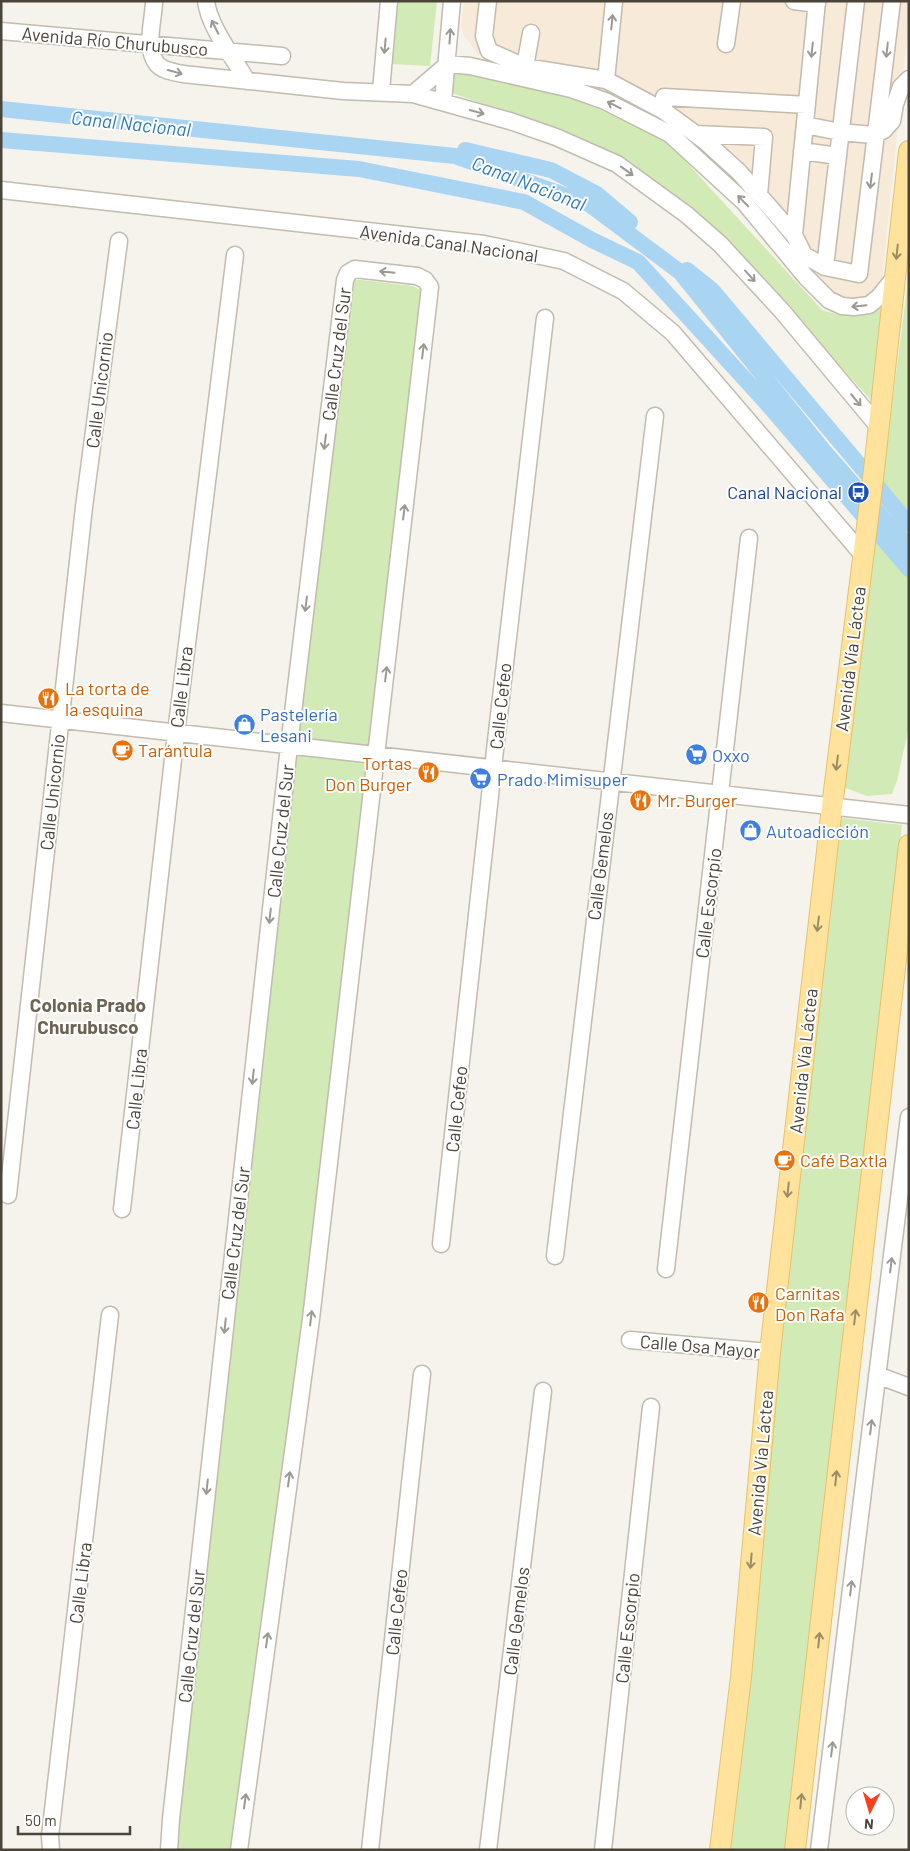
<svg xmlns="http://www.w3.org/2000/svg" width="910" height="1851" font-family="Barlow,sans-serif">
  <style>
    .commercial { fill: #f7ead8 }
    .green { fill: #d2eab5 }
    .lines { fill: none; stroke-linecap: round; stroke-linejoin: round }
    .canal { stroke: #a9d4f2; stroke-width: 16 }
    .minor-casing { stroke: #c2bbae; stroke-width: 19 }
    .major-casing { stroke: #e6c16a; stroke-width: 22 }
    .minor { stroke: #fff; stroke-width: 16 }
    .major { stroke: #ffe39c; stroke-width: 20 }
    .oneway { stroke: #9c9892 }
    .oneway2 { stroke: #9c8c66 }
    .labels { text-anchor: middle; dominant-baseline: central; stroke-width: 4; stroke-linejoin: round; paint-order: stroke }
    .street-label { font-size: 18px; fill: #4b4439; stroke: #fff }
    .transit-label { font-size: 18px; fill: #164399; stroke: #fff; text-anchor: end }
    .food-label { font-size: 18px; fill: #c56008; stroke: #fff; text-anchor: start }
    .shop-label { font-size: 18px; fill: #366cbe; stroke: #fff; text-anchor: start }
    .water-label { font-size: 19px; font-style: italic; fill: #2e7ab2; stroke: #fff }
    .neighbourhood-label { font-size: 19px; font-weight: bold; fill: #6e6250; stroke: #fff }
  </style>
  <rect width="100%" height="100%" fill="#f6f3ec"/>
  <path class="commercial" d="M 464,1 L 909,1 L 909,17 L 882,280 L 876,289 L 867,297 L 853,299 L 837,295 L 823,281 L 762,208 L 705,151 L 675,127 L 609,93 L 571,80 L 500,67 L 477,53 L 463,34 L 461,25 Z"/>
  <path class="green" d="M 397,1 L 437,1 L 430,66 L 391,64 Z
    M 453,73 L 475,73 L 570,98 L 603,111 L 668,142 L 822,310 C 848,319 860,315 884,306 L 872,401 L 715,232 L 617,159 L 492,107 L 449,92 Z
    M 909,273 L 909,726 L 897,781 L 892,794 L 867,796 L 843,787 Z
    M 355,280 L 362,280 L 413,286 L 424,292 L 372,776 L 235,1850 L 174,1850 L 349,283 Z
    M 834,817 L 902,825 L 785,1850 L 725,1850 Z"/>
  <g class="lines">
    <path class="canal" d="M 1,109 L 455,156 L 589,204 L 680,272 L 823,450 L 909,548
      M 1,140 L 359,169 L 524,202 L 592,240 L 638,262 L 763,399 L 909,569
      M 465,150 L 551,170 L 597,194 L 630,222
      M 687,270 L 712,290 L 909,524"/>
    <defs>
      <path id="minor" d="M 154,1 C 154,19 144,48 157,64 C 163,71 174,72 183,74 L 343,91 L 413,94 L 510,121 L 556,137 L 617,164 L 687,215 L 720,244 L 782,311 L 878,426
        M 206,1 C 209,27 234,58 247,81
        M 488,1 L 484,36 L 489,51 L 525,67 L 606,80 L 614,1
        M 794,1 L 817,4
        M 1,31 L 282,56
        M 726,44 L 732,1
        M 525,67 L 531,33
        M 606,80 L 664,111
        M 381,91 L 389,1
        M 413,94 L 448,64 L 470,66 L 571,89 L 605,101 L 670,134 L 744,202 L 806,277 L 829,300 L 842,306 L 854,307 L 869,305 L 879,297 L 895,277
        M 443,102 L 452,1
        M 807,105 L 664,97 L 664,111 L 705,141 L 739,172 L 794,235 L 804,255 L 825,267 L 859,274 L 892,1
        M 805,125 L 840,132 L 873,135 L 884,130 L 892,121 L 895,104 L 901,87 L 909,79
        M 696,134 L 764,137 L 759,195
        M 802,151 L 838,156
        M 1,190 L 484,244 L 564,261 L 623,291 L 673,333 L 863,555
        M 794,235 L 817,1
        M 825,267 L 856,1
        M 1,713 L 909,815
        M 8,1195 L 84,507 L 119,241
        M 122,1209 L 176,733 L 235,255
        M 441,1244 L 496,741 L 545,318
        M 555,1256 L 655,416
        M 666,1269 L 749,538
        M 630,1340 L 770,1352
        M 877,1375 L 909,1387
        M 51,1850 L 50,1836 L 110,1315
        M 169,1850 L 171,1819 L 289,746 L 345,280 L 348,273 L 355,269 L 417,276 L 425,280 L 430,287 L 311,1319 L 239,1850
        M 370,1850 L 422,1374
        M 488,1850 L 543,1391
        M 603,1850 L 651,1407
        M 819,1850 L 909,1117"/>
      <path id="major" d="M 720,1850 L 741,1677 L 770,1352 L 832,807 L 874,470 L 909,151
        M 795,1850 L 909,845"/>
    </defs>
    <use href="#minor" class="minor-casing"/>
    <use href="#major" class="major-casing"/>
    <use href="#minor" class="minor"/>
    <use href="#major" class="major"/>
  </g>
  <defs><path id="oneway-shaft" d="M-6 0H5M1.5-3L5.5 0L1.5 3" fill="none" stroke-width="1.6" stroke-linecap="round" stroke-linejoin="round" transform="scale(1.25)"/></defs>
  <g class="oneway">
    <use href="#oneway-shaft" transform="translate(612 22) rotate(-84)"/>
    <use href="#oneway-shaft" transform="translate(215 27) rotate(-117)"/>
    <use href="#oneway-shaft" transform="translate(450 36) rotate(-86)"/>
    <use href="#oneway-shaft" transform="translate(385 46) rotate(95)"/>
    <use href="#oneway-shaft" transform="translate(812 50) rotate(96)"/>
    <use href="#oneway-shaft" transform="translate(887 50) rotate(96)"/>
    <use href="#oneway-shaft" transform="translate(175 72) rotate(15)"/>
    <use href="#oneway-shaft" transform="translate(614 105) rotate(-153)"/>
    <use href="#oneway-shaft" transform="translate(477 112) rotate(15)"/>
    <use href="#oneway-shaft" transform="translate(627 171) rotate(36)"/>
    <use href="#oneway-shaft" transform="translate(871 181) rotate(97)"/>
    <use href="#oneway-shaft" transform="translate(743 201) rotate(-134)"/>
    <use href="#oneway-shaft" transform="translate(387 272) rotate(-174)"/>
    <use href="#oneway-shaft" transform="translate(750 276) rotate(48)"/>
    <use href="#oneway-shaft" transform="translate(859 306) rotate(174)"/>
    <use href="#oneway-shaft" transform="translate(423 351) rotate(-83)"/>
    <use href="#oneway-shaft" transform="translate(856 400) rotate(50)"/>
    <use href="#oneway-shaft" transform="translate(325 442) rotate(97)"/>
    <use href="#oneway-shaft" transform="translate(404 512) rotate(-83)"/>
    <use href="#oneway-shaft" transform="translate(306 604) rotate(97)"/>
    <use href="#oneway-shaft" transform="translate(386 674) rotate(-83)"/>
    <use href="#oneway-shaft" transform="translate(270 916) rotate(96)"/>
    <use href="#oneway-shaft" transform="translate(253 1077) rotate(96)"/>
    <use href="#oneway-shaft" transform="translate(891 1265) rotate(-83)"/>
    <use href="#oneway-shaft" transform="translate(311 1318) rotate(-83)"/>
    <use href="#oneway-shaft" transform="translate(225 1326) rotate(96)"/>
    <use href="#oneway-shaft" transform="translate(871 1427) rotate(-83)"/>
    <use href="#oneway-shaft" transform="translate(289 1479) rotate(-82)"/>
    <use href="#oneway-shaft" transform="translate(207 1487) rotate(96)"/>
    <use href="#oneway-shaft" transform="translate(851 1588) rotate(-83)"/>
    <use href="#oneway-shaft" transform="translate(267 1640) rotate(-82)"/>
    <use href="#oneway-shaft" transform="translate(832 1749) rotate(-83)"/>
    <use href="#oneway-shaft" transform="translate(245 1801) rotate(-82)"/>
  </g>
  <g class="oneway2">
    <use href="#oneway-shaft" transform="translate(897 252) rotate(96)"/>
    <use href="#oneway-shaft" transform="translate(837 763) rotate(97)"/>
    <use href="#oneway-shaft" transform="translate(818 924) rotate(97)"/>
    <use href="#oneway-shaft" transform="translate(788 1190) rotate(96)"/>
    <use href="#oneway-shaft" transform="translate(855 1317) rotate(-83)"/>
    <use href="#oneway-shaft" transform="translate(836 1478) rotate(-84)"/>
    <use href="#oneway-shaft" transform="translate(751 1561) rotate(95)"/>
    <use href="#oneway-shaft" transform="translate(819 1640) rotate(-84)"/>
    <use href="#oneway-shaft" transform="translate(801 1801) rotate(-84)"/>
  </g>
  <defs>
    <symbol id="bus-disc" viewBox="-11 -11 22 22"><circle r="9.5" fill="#1a4fb4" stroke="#fff"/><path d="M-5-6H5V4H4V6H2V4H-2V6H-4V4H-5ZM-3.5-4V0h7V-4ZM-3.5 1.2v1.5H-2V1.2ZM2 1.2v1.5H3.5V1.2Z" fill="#fff"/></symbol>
    <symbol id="restaurant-disc" viewBox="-11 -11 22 22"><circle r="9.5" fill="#e8710a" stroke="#fff"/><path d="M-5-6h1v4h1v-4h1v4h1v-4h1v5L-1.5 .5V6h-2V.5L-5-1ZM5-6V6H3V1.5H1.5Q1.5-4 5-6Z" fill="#fff"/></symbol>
    <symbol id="shop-disc" viewBox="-11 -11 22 22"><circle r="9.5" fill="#3f7fe0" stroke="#fff"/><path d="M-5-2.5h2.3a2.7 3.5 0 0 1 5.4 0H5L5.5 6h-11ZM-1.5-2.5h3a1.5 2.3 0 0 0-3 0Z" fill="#fff"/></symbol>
    <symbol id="cafe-disc" viewBox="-11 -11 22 22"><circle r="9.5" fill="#e8710a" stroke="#fff"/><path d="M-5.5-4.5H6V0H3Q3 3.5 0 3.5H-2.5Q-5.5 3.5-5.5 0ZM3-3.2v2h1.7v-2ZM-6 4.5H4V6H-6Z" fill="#fff"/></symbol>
    <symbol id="supermarket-disc" viewBox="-11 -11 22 22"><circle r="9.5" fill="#3f7fe0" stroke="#fff"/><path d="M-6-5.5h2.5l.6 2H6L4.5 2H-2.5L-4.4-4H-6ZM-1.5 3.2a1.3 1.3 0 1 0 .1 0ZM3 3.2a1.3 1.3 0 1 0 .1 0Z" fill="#fff"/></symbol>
  </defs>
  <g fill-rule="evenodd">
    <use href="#bus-disc" x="846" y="480" width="25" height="25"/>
    <use href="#restaurant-disc" x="36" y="686" width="25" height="25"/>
    <use href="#shop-disc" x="232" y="712" width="25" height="25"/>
    <use href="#cafe-disc" x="110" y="738" width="25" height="25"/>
    <use href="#supermarket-disc" x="684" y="742" width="25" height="25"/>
    <use href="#restaurant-disc" x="416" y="760" width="25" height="25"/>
    <use href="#supermarket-disc" x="468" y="766" width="25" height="25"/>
    <use href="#restaurant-disc" x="628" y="788" width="25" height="25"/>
    <use href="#shop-disc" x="738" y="818" width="25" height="25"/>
    <use href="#cafe-disc" x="772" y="1148" width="25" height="25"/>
    <use href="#restaurant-disc" x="746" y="1290" width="25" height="25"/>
  </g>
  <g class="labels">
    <g class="street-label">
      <text transform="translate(115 41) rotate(5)">Avenida Río Churubusco</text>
      <text transform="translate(449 243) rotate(8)">Avenida Canal Nacional</text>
      <text transform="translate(336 354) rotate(-83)">Calle Cruz del Sur</text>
      <text transform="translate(99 390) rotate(-83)">Calle Unicornio</text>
      <text transform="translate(850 659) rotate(-83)">Avenida Vía Láctea</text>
      <text transform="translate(181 687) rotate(-83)">Calle Libra</text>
      <text transform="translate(500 706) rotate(-84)">Calle Cefeo</text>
      <text transform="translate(52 792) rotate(-84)">Calle Unicornio</text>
      <text transform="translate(280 831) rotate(-84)">Calle Cruz del Sur</text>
      <text transform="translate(600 866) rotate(-83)">Calle Gemelos</text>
      <text transform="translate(708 903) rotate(-83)">Calle Escorpio</text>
      <text transform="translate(803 1061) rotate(-84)">Avenida Vía Láctea</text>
      <text transform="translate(136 1089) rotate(-84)">Calle Libra</text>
      <text transform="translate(456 1109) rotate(-84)">Calle Cefeo</text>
      <text transform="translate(235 1233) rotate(-83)">Calle Cruz del Sur</text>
      <text transform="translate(700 1346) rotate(5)">Calle Osa Mayor</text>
      <text transform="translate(760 1463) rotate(-85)">Avenida Vía Láctea</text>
      <text transform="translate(80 1583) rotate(-83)">Calle Libra</text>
      <text transform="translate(396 1612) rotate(-84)">Calle Cefeo</text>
      <text transform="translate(516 1621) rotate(-83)">Calle Gemelos</text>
      <text transform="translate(627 1628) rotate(-84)">Calle Escorpio</text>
      <text transform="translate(191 1636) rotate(-84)">Calle Cruz del Sur</text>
    </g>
    <g class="transit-label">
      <text x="842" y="492">Canal Nacional</text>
    </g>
    <g class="food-label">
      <text x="65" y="688">La torta de<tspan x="65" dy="21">la esquina</tspan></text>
      <text x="138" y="750">Tarántula</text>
      <text x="412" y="763" text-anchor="end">Tortas<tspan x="412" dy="21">Don Burger</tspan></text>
      <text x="657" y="800">Mr. Burger</text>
      <text x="800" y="1160">Café Baxtla</text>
      <text x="775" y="1293">Carnitas<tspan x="775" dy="21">Don Rafa</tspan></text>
    </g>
    <g class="shop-label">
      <text x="260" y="714">Pastelería<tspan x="260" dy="21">Lesani</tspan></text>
      <text x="712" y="755">Oxxo</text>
      <text x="497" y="779">Prado Mimisuper</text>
      <text x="766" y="831">Autoadicción</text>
    </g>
    <g class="water-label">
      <text transform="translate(131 123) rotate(6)">Canal Nacional</text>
      <text transform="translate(529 183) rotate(21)">Canal Nacional</text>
    </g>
    <g class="neighbourhood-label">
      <text x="88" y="1004">Colonia Prado<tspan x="88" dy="22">Churubusco</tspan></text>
    </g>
  </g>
  <rect width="910" height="1851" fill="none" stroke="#4b4439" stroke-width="5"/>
  <g transform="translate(870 1811) rotate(185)"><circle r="24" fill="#ffffff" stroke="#b7b4b0"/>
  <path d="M0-4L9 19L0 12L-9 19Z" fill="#fc3f1d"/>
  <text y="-8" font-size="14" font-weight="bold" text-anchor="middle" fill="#4b4439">N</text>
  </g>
  <path d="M18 1826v8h112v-8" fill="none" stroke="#4b4439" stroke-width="2.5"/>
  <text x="25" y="1826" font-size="15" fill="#4b4439" stroke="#ffffff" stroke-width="4" paint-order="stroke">50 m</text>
</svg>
